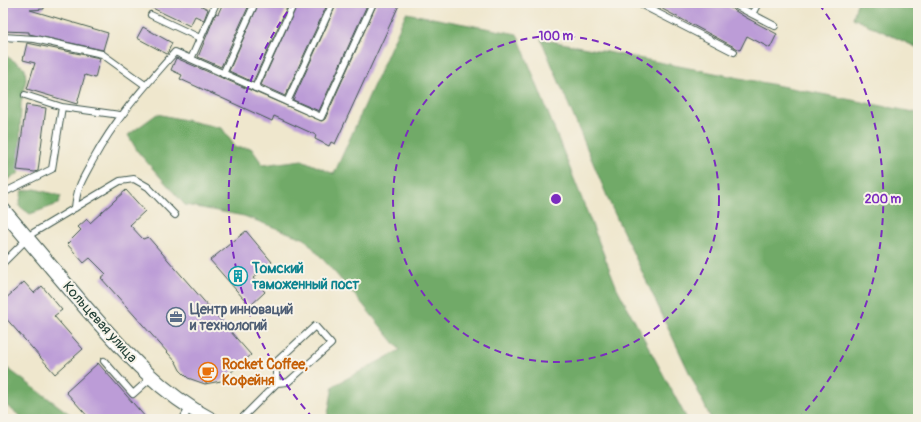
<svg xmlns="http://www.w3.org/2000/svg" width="921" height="422" font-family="Pangolin,sans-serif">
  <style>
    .forest { fill: #71aa68; stroke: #48744e }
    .building { fill: #bc9cd7 }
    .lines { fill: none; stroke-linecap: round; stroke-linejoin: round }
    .service-casing { stroke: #3e564b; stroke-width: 8 }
    .tertiary-casing { stroke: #3e564b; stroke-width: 16 }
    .service { stroke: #fff; stroke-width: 6 }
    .tertiary { stroke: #fff; stroke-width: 14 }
    .ring { fill: none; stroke: #7b2cbf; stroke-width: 2; stroke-dasharray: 7 5 }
    .labels { text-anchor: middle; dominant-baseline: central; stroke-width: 4; stroke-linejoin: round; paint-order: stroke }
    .culture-label { font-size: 14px; font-weight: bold; fill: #0d838f; stroke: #f7f3e8; text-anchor: start }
    .service-label { font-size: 14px; font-weight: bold; fill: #4e5e75; stroke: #f7f3e8; text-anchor: start }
    .street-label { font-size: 14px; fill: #1f3d34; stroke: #f7f3e8 }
    .food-label { font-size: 14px; font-weight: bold; fill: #c56008; stroke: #f7f3e8; text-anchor: start }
    .centre { fill: #7b2cbf; stroke: #f7f3e8; stroke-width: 2 }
    .ring-label { font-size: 12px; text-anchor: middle; font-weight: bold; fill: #7b2cbf; stroke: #f7f3e8; stroke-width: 4; stroke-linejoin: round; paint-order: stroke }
  </style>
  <rect width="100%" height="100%" fill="#f7f3e8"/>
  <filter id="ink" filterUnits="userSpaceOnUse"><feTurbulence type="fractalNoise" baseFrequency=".025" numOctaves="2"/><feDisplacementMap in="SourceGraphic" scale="8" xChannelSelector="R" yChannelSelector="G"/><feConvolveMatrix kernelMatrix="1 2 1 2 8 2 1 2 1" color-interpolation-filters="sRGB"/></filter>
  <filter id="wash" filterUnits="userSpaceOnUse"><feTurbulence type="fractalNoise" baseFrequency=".012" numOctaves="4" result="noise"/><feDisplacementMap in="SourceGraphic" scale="16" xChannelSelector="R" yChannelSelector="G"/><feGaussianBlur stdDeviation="0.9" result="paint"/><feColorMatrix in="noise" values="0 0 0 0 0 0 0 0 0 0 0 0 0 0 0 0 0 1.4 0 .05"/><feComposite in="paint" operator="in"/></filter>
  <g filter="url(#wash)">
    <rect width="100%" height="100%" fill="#efe7cd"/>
    <path class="forest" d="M 857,3 L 918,3 L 918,48 L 853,18 Z
      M 406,13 L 517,34 L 617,288 L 687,419 L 327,419 L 333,386 L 400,350 L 360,301 L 305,239 L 244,216 L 185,205 L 138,152 L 128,135 L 157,114 L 222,128 L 236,148 L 251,148 L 263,165 L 302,160 L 334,174 Z
      M 541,39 L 918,113 L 918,419 L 711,419 L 612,208 Z
      M 3,54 L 25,68 L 26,80 L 21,103 L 19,173 L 6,181 L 3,180 Z
      M 35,189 L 61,196 L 58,204 L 30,214 L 19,206 L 22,191 Z
      M 3,365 L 71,415 L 74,419 L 24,419 L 3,403 Z"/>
    <g id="blocks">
      <path class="building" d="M 3,3 L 44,3 L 44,9 L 30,10 L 108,33 L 103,50 L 29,34 L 29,32 L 3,31 Z
        M 142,3 L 195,3 L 208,9 L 204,20 L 195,16 L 190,26 Z
        M 223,3 L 250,3 L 221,67 L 198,57 L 216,13 L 218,14 Z
        M 259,3 L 289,3 L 253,82 L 229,71 Z
        M 298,3 L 328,3 L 285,96 L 261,85 Z
        M 337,3 L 368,3 L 319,111 L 293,100 Z
        M 377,3 L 400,3 L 335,144 L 331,142 L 329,146 L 315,139 L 316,135 L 274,116 L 272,121 L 180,79 L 182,75 L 171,70 L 176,58 L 322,121 L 325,119 Z
        M 651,3 L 727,3 L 729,7 L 745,17 L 777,34 L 770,48 L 747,36 L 740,50 Z
        M 143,27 L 172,43 L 167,54 L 137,38 Z
        M 27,43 L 100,58 L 95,78 L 85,75 L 77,104 L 27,89 L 35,63 L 23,60 Z
        M 26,105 L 46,108 L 38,171 L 35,172 L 17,170 Z
        M 126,190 L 145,211 L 130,225 L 143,239 L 148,237 L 251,355 L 221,381 L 205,384 L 188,378 L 180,370 L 176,362 L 101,278 L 106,274 L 90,258 L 84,263 L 67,244 L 81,230 L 78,227 L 87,219 L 90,223 Z
        M 246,231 L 272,262 L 253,278 L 265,292 L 250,306 L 210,260 Z
        M 24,282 L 34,293 L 42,286 L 62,310 L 54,316 L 83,349 L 55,374 L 3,315 L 3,301 Z
        M 98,363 L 147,419 L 90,419 L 66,392 Z"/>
    </g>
  </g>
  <g filter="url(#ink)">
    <use href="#blocks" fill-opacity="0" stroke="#3e564b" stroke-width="1"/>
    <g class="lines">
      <defs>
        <path id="service" d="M 216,3 L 191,59 L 321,117 L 373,3
          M 638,3 L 734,52
          M 731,3 L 775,26
          M 752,14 L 758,3
          M 151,15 L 200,38
          M 3,37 L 35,39 L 102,54 L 145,85
          M 223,74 L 255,3
          M 255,88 L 294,3
          M 25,95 L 62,107 L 120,115
          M 287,102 L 333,3
          M 3,193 L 52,169 L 62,107
          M 75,208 C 77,186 83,179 93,160 C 115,119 145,86 175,52 L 191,59
          M 3,263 L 33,233 L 120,181 L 134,179 L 148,187 L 175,215
          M 104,361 L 133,394 L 152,377
          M 183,419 L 189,408
          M 241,419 L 277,383 L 288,382 L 331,344 L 315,326 L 275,363 L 277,383"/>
        <path id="tertiary" d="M 3,210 C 31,243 58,275 86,308 C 123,350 160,393 210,419"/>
      </defs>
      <use href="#service" class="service-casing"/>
      <use href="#tertiary" class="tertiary-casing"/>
      <use href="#service" class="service"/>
      <use href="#tertiary" class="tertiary"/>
    </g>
  </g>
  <g class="ring">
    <circle cx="556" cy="199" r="163"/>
    <path d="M313 418A327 327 0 0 1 293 4M819 4A327 327 0 0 1 799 418"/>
  </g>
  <defs>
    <symbol id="building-ring" viewBox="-11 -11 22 22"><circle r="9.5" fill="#f7f3e8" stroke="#0f9aa8" stroke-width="1.5"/><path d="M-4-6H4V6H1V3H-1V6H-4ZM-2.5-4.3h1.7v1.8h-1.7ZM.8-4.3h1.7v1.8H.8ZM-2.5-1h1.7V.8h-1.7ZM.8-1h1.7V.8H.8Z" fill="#0f9aa8"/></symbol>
    <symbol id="office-ring" viewBox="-11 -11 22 22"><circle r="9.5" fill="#f7f3e8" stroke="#5c6f8a" stroke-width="1.5"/><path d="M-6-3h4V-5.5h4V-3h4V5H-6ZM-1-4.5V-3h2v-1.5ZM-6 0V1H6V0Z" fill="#5c6f8a"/></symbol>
    <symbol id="cafe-ring" viewBox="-11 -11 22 22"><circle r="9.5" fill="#f7f3e8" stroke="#e8710a" stroke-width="1.5"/><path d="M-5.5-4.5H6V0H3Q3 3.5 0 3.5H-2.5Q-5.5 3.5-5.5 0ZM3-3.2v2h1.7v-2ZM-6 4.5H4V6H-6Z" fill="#e8710a"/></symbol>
  </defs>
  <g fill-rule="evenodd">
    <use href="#building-ring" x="227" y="265" width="22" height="22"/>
    <use href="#office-ring" x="165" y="306" width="22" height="22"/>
    <use href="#cafe-ring" x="197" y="361" width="22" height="22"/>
  </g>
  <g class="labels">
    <g class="culture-label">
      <text x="252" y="268">Томский<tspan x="252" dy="16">таможенный пост</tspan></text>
    </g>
    <g class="service-label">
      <text x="190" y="309">Центр инноваций<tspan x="190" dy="16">и технологий</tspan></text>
    </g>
    <g class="street-label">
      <text transform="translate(100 322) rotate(48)">Кольцевая улица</text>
    </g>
    <g class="food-label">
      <text x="222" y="364">Rocket Coffee,<tspan x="222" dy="16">Кофейня</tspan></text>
    </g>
  </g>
  <circle cx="556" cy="199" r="6" class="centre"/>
  <g class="ring-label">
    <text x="556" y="40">100 m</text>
    <text x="883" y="203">200 m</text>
  </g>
  <rect width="921" height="422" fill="none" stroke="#f7f3e8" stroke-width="16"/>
</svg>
